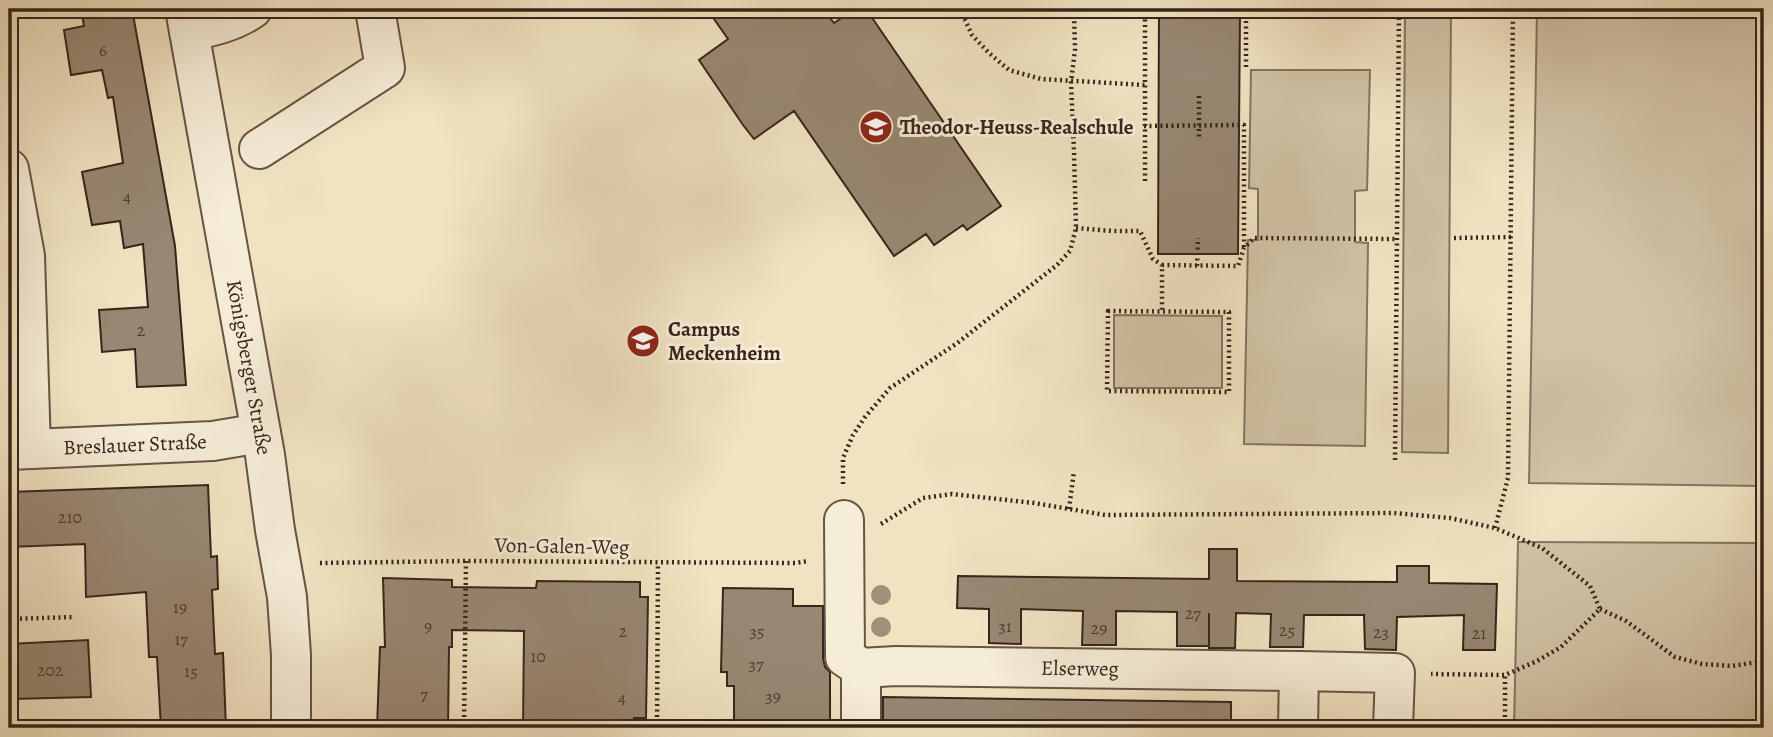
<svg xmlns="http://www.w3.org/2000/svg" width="1773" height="737" font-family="Alegreya,serif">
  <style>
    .green { fill: #d1c3a6; stroke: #847461; stroke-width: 2 }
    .building { fill: #988772; stroke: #37241c; stroke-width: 2 }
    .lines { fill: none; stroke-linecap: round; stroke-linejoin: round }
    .minor-casing { stroke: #665446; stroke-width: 42 }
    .path { stroke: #37241c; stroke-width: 4.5; stroke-dasharray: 2 3.5; stroke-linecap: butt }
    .minor { stroke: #f6edd7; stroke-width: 38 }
    .tree { fill: #a09079 }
    .labels { text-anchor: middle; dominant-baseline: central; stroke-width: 6; stroke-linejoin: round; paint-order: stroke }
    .number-label { font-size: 18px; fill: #4f3d32 }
    .poi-label { font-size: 21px; font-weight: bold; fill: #37241c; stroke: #f6edd7; text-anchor: start }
    .street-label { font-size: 21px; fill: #37241c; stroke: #f6edd7 }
  </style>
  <rect width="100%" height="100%" fill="#f1e3c2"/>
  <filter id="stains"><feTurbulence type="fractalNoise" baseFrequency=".00286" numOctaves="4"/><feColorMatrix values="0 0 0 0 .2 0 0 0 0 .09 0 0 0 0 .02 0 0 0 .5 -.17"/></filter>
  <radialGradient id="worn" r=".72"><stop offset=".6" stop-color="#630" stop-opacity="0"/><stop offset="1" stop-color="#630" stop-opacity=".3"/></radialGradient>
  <path class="green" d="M 1405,9 L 1451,9 L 1448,453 L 1402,452 Z
    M 1537,9 L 1764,9 L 1764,486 L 1529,483 Z
    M 1251,70 L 1370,70 L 1367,190 L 1355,191 L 1355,242 L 1368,243 L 1365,446 L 1244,444 L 1248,240 L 1258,240 L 1258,189 L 1249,188 Z
    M 1114,315 L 1222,316 L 1222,388 L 1114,388 Z
    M 1518,542 L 1764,543 L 1764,728 L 1514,728 Z"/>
  <path class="building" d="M 81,9 L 132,9 L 175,246 L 186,385 L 137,387 L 135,349 L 102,352 L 99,310 L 148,307 L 143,244 L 124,248 L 120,221 L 92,225 L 82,172 L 123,163 L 113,97 L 108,98 L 102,70 L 71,75 L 64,30 L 84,26 Z
    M 707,9 L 823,9 L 834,23 L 855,9 L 866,9 L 1001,206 L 967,230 L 963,225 L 934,245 L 926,234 L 894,256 L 794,111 L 754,139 L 743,125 L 699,60 L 728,39 Z
    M 1159,9 L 1240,9 L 1238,254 L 1158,254 Z
    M 208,485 L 211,557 L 217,556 L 218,589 L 212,590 L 215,654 L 223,653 L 226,728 L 161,728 L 157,657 L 149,657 L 146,592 L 86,597 L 85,544 L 9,547 L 9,492 Z
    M 1209,549 L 1237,549 L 1237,581 L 1397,582 L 1397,566 L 1429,566 L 1429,583 L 1497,584 L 1495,650 L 1463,650 L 1464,615 L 1397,617 L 1396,650 L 1365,649 L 1364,615 L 1304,615 L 1303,647 L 1270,647 L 1271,614 L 1236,613 L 1235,648 L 1209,648 L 1209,613 L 1209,646 L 1177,646 L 1177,612 L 1116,611 L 1116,645 L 1082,645 L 1083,611 L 1021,609 L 1021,644 L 989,643 L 989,609 L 957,608 L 958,576 L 1209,579 Z
    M 383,578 L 452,580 L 452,587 L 536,588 L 537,581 L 640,582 L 640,597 L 648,597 L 646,718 L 634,718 L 633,728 L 523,728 L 524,631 L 452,630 L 452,647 L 449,647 L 448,728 L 377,728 L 380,647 L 385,647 Z
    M 723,588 L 793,589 L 793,606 L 823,606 L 823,658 L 825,667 L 830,672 L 830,721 L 812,721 L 812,728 L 734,728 L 734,686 L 727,686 L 727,672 L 721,672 Z
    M 88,640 L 91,697 L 11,699 L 9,682 L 9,644 Z
    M 883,697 L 1231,702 L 1231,728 L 883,728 Z"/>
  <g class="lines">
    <defs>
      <g id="minor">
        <path id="s1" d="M 185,9 L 265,455 L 275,530 L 287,597 L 291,655 L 291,728"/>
        <path d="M 189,31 C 212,27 233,22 252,9"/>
        <path d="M 259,149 L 385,68 L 375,9"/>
        <path d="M 9,169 L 25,256 L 31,449"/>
        <path id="s2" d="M 9,450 L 213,441 L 261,433"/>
        <path d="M 844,520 L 845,657 L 861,668 L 861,728"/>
        <path id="s3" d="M 861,668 L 896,666 L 1299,671"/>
        <path d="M 1298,728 L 1299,671 L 1395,673 L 1393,728"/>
      </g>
    </defs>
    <use href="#minor" class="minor-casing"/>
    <path class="path" d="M 960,9 L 972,35 L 989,53 L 1009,70 L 1041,79 L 1145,85
      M 1057,9 L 1064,10 L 1070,9
      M 1246,67 L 1246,9
      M 1199,96 L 1199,140
      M 1144,126 L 1244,125 L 1244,248
      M 1145,181 L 1145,9
      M 1076,228 L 1113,231 L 1140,231 L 1153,259 L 1162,265 L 1162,311
      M 1454,238 L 1511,237
      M 1162,265 L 1238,266 L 1244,248 L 1254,238 L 1397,239
      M 1197,266 L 1198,238
      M 1108,311 L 1229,312 L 1229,392 L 1107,391 Z
      M 1395,460 L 1399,9
      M 843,484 L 843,458 L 853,435 L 865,417 L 890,388 L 956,344 L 1057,265 L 1070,251 L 1076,228 L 1074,152 L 1071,82 L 1075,50 L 1074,9
      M 1069,509 L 1074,471
      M 881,524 L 923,498 L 952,494 L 1034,503 L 1105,515 L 1394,513 L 1450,518 L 1495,528 L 1542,548 L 1590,586 L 1600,609 L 1561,647 L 1537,661 L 1505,675 L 1431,674
      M 1495,528 L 1508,478 L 1513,9
      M 320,563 L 466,561 L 796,563 L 808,561
      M 1600,609 L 1626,621 L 1675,657 L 1702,664 L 1732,666 L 1764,661
      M 9,619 L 75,617
      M 464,728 L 466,561
      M 657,728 L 658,563
      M 1505,728 L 1505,675
      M 1762,728 L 1764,726"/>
    <use href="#minor" class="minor"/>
  </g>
  <g class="tree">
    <circle cx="881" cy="595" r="10"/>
    <circle cx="881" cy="627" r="10"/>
  </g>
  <defs>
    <symbol id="school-disc" viewBox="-11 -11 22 22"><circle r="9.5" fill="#8f2418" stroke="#f6edd7"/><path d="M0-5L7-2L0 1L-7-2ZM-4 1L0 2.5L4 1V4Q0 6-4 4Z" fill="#fff"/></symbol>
  </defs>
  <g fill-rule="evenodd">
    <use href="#school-disc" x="857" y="108" width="38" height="38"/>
    <use href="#school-disc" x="624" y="322" width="38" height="38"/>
  </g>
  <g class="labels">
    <g class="number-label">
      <text x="103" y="50">6</text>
      <text x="127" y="196">4</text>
      <text x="141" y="330">2</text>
      <text x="70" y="517">210</text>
      <text x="180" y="607">19</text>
      <text x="1193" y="613">27</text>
      <text x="428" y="626">9</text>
      <text x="1005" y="626">31</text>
      <text x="1099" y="628">29</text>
      <text x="1287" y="630">25</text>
      <text x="623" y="631">2</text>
      <text x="757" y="631">35</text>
      <text x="1381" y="632">23</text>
      <text x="1479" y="633">21</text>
      <text x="181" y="639">17</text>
      <text x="538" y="656">10</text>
      <text x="756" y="664">37</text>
      <text x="50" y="670">202</text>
      <text x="191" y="671">15</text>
      <text x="424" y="694">7</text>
      <text x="773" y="696">39</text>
      <text x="622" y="697">4</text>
    </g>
    <g class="poi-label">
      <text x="900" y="127">Theodor-Heuss-Realschule</text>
      <text x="668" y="329">Campus<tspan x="668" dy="24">Meckenheim</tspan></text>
    </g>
    <g class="street-label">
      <text stroke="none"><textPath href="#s1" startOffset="364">Königsberger Straße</textPath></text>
      <text stroke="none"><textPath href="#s2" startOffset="126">Breslauer Straße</textPath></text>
      <text transform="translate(562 546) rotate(1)">Von-Galen-Weg</text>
      <text stroke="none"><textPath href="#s3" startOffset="219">Elserweg</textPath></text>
    </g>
  </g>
  <rect width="1773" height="737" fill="none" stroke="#f1e3c2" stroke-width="35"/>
  <rect x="10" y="10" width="1752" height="716" fill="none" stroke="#37241c" stroke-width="3.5"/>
  <rect x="18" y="18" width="1738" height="702" fill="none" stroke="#37241c" stroke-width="2"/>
  <rect width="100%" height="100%" filter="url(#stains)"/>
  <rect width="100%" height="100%" fill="url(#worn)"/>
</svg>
